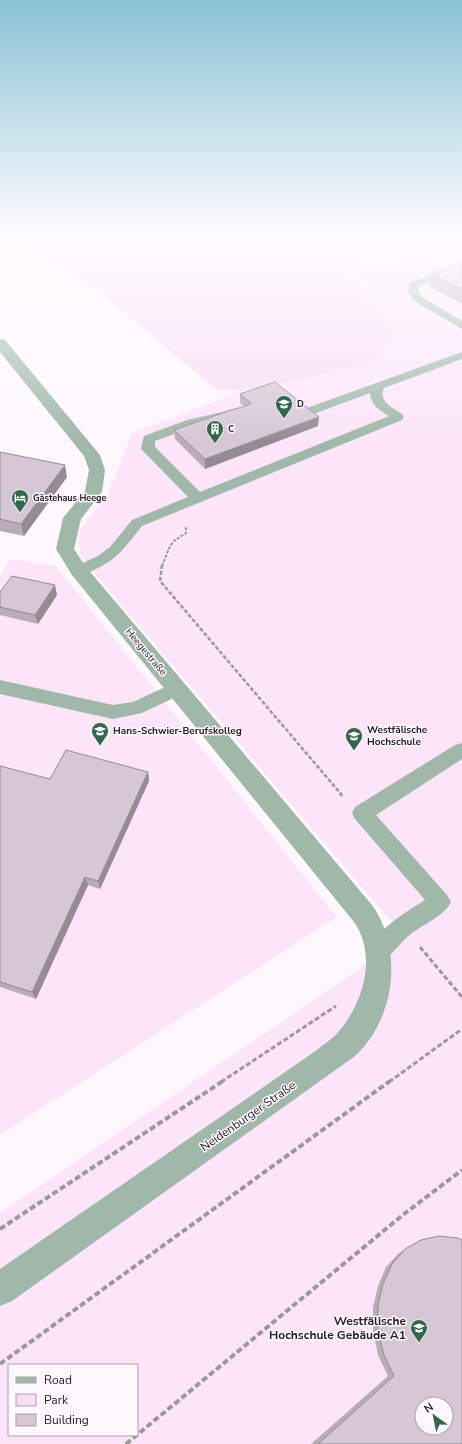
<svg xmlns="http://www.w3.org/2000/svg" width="462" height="1444" font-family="'Nunito Sans',sans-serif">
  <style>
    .built { fill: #fce5f9; fill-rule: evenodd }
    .green { fill: #f9ddf5 }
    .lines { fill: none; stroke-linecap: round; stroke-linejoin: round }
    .path-far3 { stroke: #9d979d; stroke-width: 2; stroke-dasharray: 3 1.5; stroke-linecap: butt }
    .path-far2 { stroke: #9d979d; stroke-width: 2.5; stroke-dasharray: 4 2; stroke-linecap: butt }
    .path-far1 { stroke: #9d979d; stroke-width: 3; stroke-dasharray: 5 2.5; stroke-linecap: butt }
    .path { stroke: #9d979d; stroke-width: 4; stroke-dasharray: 6 3; stroke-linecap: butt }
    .service { fill: #a0b8aa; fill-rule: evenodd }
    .minor { fill: #a0b8aa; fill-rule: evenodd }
    .wall { fill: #b9abb7 }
    .shaded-wall { fill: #968b95 }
    .building { fill: #d7c7d5; stroke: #968b95; fill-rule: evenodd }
    .labels { text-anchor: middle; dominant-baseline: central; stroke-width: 3; stroke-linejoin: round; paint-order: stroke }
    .far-poi-label { font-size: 9px; font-weight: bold; fill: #282228; stroke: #fef8fe; text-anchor: start }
    .street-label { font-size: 10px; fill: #282228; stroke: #fef8fe }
    .poi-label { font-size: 10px; font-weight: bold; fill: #282228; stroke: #fef8fe; text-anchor: start }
    .near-street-label { font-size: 12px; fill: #282228; stroke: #fef8fe }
    .near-poi-label { font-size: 12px; font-weight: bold; fill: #282228; stroke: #fef8fe; text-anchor: end }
  </style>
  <rect width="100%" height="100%" fill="#fef8fe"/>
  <path class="built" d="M 410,247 L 462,255 L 462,1444 L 0,1444 L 0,1213 L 405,938 L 87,565 L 80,553 L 78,535 L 87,520 L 108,495 L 132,433 L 241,391 L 362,367 L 403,341 L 336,269 ZM 9,1365 L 137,1365 L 137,1435 L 9,1435 ZM 422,1404 L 446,1404 L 446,1428 L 422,1428 Z
    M 10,559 L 56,566 L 337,917 L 0,1135 L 0,576 Z"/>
  <path class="green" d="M 12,240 L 462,240 L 462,255 L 410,247 L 336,269 L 403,340 L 362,367 L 241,391 L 217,390 L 95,288 Z
    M 419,254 L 445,268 L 382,289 L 356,273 Z"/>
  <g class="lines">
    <path class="path-far3" d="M 162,566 L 170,546 L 174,541 L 186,533 L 186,526"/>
    <path class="path-far2" d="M 162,565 L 160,581 L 341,794"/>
    <path class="path-far1" d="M 340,793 L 342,796
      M 420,947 L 462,997
      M 221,1082 L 336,1006
      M 389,1082 L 462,1029"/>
    <path class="path" d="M 0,1229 L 223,1081
      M 0,1364 L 390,1081
      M 126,1444 L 404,1214 L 462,1170"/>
    <path class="service" d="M 462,265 L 462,271 L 419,286 L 418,291 L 422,297 L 462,321 L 462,329 L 414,301 L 408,291 L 410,282 Z
      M 462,352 L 462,359 L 384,388 C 378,402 393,408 402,414 L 404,417 L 402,420 L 142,526 C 127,545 117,560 94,570 C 87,574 82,577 74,575 L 71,571 L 74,567 L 98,556 L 110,547 L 132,520 L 188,497 L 143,451 L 141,448 L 144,436 L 187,420 L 235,409 L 239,410 L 241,413 L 239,416 L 196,426 L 155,441 L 155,447 L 200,492 L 389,416 C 380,411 370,404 370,393 L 311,415 L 305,411 L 307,408 Z
      M 0,680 L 113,705 L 133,702 L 176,682 L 182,684 L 185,689 L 182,694 L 142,713 L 113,719 L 0,694 Z
      M 462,743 L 462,759 L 376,815 L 447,895 L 451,902 C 444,916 424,924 412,933 C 400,942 393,956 379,962 L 371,958 L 368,951 C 378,928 405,913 425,900 L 355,819 L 352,813 L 355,807 L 455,745 Z"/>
    <path class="minor" d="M 0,339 L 5,340 L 100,455 L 105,470 L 102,492 L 81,519 L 74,549 L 86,567 L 372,905 C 404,950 395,1019 355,1056 L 12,1301 L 0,1306 L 0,1269 L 317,1050 C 325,1043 334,1038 340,1030 C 364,1001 377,955 354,922 L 72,575 L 56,549 L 63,518 L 85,491 L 89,470 L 84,456 L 0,352 Z"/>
  </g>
  <path class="wall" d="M 462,263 L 462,304 L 429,286 L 431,273 Z
    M 240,394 L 318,426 L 205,469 L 175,439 L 174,430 L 245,407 L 240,403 Z
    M 0,452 L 67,477 L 24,536 L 0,531 Z
    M 0,592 L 57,595 L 38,624 L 0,615 Z
    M 0,766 L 50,779 L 148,772 L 149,781 L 100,889 L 88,885 L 36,999 L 0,987 Z
    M 421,1240 L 462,1444 L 311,1444 L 388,1376 L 378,1355 L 373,1331 L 373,1307 L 378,1286 L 386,1267 L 399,1253 Z"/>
  <path class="shaded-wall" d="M 319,417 L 318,426 L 205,469 L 205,459 Z
    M 65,465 L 67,477 L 24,536 L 21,524 Z
    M 55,585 L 57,595 L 38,624 L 35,615 Z
    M 148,772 L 149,781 L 100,889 L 98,881 Z
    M 85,877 L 88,885 L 36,999 L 32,992 Z"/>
  <path class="building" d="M 462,263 L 462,290 L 431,273 Z
    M 275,382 L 319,417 L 205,459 L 174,430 L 231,410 L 246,406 L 251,403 L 240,394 Z
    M 0,452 L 65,465 L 21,524 L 0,519 Z
    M 12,576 L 55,585 L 35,615 L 0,607 L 0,592 Z
    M 66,750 L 148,772 L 98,881 L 85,877 L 32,992 L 0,982 L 0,766 L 50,779 Z
    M 439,1236 L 458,1238 L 462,1240 L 462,1444 L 318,1444 L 394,1376 L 384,1355 L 378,1330 L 378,1305 L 383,1284 L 392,1264 L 405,1249 L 421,1240 ZM 422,1404 L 446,1404 L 446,1428 L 422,1428 Z"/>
  <linearGradient id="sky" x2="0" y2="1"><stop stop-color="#8ac2d5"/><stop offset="0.54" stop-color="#fffcff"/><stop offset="1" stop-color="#fffcff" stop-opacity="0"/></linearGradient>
  <rect width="462" height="442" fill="url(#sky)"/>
  <defs>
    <symbol id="university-pin" viewBox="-11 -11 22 30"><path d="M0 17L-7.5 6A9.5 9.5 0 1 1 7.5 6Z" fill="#32674d" stroke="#fef8fe"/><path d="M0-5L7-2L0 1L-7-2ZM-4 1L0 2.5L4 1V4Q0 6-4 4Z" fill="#fff"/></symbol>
    <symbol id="building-pin" viewBox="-11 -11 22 30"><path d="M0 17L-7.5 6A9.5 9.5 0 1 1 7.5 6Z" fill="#32674d" stroke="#fef8fe"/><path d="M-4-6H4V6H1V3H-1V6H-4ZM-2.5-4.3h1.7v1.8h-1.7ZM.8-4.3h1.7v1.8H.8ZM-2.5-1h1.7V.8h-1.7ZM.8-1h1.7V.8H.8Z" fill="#fff"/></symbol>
    <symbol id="hotel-pin" viewBox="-11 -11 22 30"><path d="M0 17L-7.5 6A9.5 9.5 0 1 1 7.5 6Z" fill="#32674d" stroke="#fef8fe"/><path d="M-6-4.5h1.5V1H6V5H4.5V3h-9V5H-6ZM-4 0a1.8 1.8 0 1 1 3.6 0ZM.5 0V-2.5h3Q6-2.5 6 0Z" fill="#fff"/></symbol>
    <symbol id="school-pin" viewBox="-11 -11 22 30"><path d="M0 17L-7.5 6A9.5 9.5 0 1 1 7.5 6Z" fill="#32674d" stroke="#fef8fe"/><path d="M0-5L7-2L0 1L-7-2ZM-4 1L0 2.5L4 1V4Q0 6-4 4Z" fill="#fff"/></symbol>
  </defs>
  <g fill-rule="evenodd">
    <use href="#university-pin" x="274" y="394" width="20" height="27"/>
    <use href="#building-pin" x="205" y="419" width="20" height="27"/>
    <use href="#hotel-pin" x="10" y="488" width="20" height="27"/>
    <use href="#school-pin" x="90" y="721" width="20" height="27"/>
    <use href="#university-pin" x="344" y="726" width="20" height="27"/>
    <use href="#university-pin" x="409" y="1318" width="20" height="27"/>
  </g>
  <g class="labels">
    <g class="far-poi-label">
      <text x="297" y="404">D</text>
      <text x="228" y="429">C</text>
      <text x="33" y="498">Gästehaus Heege</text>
    </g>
    <g class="street-label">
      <text transform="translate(146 652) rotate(50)">Heegestraße</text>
    </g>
    <g class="poi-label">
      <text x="367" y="730">Westfälische<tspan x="367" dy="12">Hochschule</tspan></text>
      <text x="113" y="731">Hans-Schwier-Berufskolleg</text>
    </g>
    <g class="near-street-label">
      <text transform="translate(248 1116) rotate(-35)">Neidenburger Straße</text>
    </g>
    <g class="near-poi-label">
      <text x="406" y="1321">Westfälische<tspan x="406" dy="14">Hochschule Gebäude A1</tspan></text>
    </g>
  </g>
  <rect x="8" y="1364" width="130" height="72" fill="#fef8fe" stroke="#a8a2a8"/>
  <rect x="16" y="1377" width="20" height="6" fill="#a0b8aa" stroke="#a8a2a8"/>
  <text x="44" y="1384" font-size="12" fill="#282228">Road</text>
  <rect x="16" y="1394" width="20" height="12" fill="#f9ddf5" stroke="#a8a2a8"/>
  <text x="44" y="1404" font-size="12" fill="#282228">Park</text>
  <rect x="16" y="1414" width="20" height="12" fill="#d7c7d5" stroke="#a8a2a8"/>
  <text x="44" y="1424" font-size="12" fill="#282228">Building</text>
  <g transform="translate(434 1416) rotate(327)"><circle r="19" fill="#fef8fe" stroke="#a8a2a8"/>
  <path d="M0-3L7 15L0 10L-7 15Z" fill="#32674d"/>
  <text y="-6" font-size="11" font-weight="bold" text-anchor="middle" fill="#282228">N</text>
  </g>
</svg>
